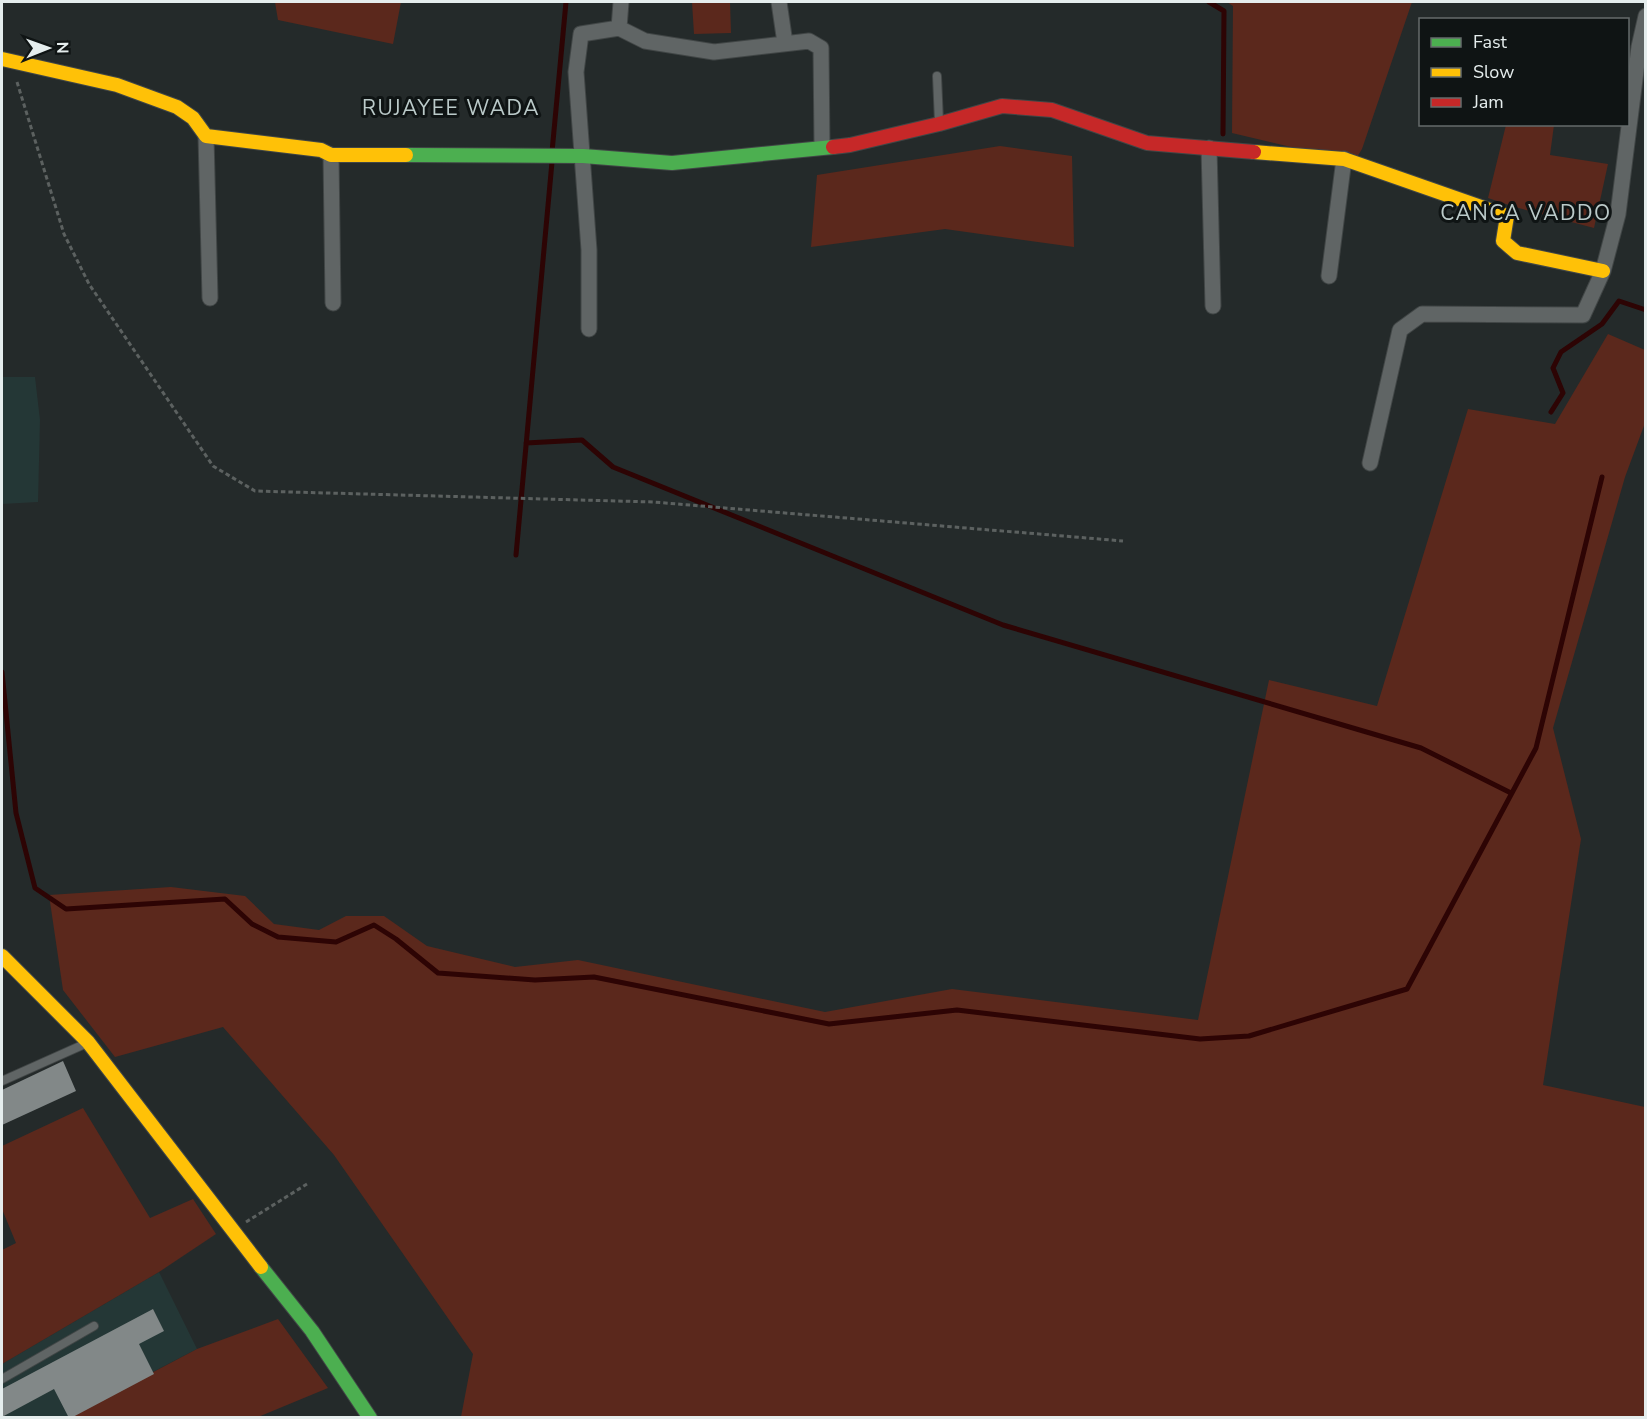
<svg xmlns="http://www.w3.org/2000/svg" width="1647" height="1419" font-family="'Nunito Sans',sans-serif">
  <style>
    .built { fill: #243736 }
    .green { fill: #5b281c }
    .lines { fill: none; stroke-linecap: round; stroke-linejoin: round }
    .stream { stroke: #2d0404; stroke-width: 5 }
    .building { fill: #828888 }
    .lane-casing { stroke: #414646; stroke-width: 10 }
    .street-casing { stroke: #414646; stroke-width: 17 }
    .fast-casing { stroke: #414646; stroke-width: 16 }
    .slow-casing { stroke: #414646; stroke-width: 16 }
    .jam-casing { stroke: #414646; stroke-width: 16 }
    .path { stroke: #5c6160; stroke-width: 3; stroke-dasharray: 4.5 3; stroke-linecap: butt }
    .lane { stroke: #606565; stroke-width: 8 }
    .street { stroke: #606565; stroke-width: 15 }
    .fast { stroke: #4caf50; stroke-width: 14 }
    .slow { stroke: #ffc107; stroke-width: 14 }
    .jam { stroke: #c62828; stroke-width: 14 }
    .labels { text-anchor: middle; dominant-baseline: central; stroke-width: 6; stroke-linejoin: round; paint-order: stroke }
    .neighbourhood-label { font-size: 21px; letter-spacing: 1.5px; fill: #bbcac9; stroke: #0f1414 }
  </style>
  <rect width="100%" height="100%" fill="#242a2a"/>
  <path class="built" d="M 2,377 L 35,377 L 40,420 L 38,502 L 2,504 Z
    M 159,1272 L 197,1349 L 66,1417 L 2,1417 L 2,1364 Z"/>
  <path class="green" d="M 275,2 L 401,2 L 393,44 L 278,20 Z
    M 692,2 L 730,2 L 731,33 L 694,34 Z
    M 1227,2 L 1412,2 L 1362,149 L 1354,162 L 1232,133 L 1233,6 Z
    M 1506,125 L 1554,125 L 1550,155 L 1608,164 L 1594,228 L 1515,207 L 1488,198 Z
    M 1000,146 L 1072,156 L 1074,247 L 945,229 L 811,247 L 817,175 Z
    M 1608,334 L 1645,350 L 1645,423 L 1625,477 L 1553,728 L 1581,839 L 1543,1085 L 1645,1107 L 1645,1417 L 461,1417 L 473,1354 L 334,1155 L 223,1027 L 115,1057 L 63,990 L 49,895 L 171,887 L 245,896 L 274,924 L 319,930 L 346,916 L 384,916 L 427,946 L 515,967 L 578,960 L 825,1012 L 952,989 L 1198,1020 L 1269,680 L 1377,706 L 1468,409 L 1555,424 Z
    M 83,1108 L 150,1218 L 193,1199 L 216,1234 L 159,1272 L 2,1364 L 2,1250 L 16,1243 L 2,1209 L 2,1146 Z
    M 278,1319 L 328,1388 L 258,1417 L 66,1418 L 197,1349 Z"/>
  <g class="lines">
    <path class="stream" d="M 1209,2 L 1224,11 L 1223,134
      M 552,152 L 566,2
      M 1551,412 L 1563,393 L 1553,368 L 1561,352 L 1602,324 L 1619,301 L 1646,310
      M 526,443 L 582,440 L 613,467 L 1003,625 L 1421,748 L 1511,793
      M 516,555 L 552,162
      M 2,672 L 16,813 L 35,888 L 66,909 L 225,899 L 252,924 L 278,937 L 336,942 L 374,925 L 396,939 L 438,973 L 535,980 L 594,977 L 829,1024 L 957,1010 L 1200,1039 L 1249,1036 L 1407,989 L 1536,748 L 1602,477"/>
  </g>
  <path class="building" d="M 63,1061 L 76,1091 L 2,1125 L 2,1090 Z
    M 153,1309 L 164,1331 L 139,1344 L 154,1374 L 71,1418 L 69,1418 L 54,1389 L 2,1417 L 2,1389 Z"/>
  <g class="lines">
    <defs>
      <path id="lane" d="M 937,76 L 939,122
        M 2,1081 L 87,1043
        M 2,1379 L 94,1326"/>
      <path id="street" d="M 621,2 L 619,28 L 645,41 L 714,52 L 809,41 L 821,48 L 822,147
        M 779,2 L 785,43
        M 206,136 L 210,298
        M 1209,148 L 1213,306
        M 331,155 L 333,303
        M 1329,276 L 1344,159
        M 589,329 L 589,250 L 576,72 L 581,34 L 619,28
        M 1370,463 L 1400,330 L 1422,314 L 1583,315 L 1603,271 L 1618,214 L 1639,47 L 1646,16"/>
      <path id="fast" d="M 406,155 L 583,156 L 672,163 L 833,147
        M 261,1267 L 312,1331 L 370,1418"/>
      <path id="slow" d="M 2,59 L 117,85 L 177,107 L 193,118 L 206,136 L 321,150 L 331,155 L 406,155
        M 1254,152 L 1344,159 L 1507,216 L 1503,241 L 1517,253 L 1603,271
        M 2,956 L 88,1042 L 261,1267"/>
      <path id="jam" d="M 833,147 L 850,145 L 939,124 L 1002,106 L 1052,110 L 1147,143 L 1254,152"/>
    </defs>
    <use href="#lane" class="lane-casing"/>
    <use href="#street" class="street-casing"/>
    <use href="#fast" class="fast-casing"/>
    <use href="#slow" class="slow-casing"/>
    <use href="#jam" class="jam-casing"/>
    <path class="path" d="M 17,82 L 64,234 L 89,284 L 213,466 L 255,491 L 653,502 L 1123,541
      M 246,1222 L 307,1184"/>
    <use href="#lane" class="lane"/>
    <use href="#street" class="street"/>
    <use href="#fast" class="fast"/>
    <use href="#slow" class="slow"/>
    <use href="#jam" class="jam"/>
  </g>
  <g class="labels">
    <g class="neighbourhood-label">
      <text x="451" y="108">RUJAYEE WADA</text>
      <text x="1526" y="213">CANCA VADDO</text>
    </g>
  </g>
  <rect width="1647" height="1419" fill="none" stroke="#e5eded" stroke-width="6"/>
  <rect x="1419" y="18" width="210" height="108" fill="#0f1414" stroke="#656b6b" stroke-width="1.5"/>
  <rect x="1431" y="38" width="30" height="9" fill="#4caf50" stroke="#656b6b" stroke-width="1.5"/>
  <text x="1473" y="48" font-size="18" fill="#e5eded">Fast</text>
  <rect x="1431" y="68" width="30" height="9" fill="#ffc107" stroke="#656b6b" stroke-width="1.5"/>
  <text x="1473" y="78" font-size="18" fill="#e5eded">Slow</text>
  <rect x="1431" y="98" width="30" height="9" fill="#c62828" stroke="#656b6b" stroke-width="1.5"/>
  <text x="1473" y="108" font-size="18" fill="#e5eded">Jam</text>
  <g transform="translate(48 48) rotate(89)" stroke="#0f1414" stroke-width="4.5" paint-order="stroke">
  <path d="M0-4.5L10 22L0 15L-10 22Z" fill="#e5eded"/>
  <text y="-9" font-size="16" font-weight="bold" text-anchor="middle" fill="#e5eded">N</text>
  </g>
</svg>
